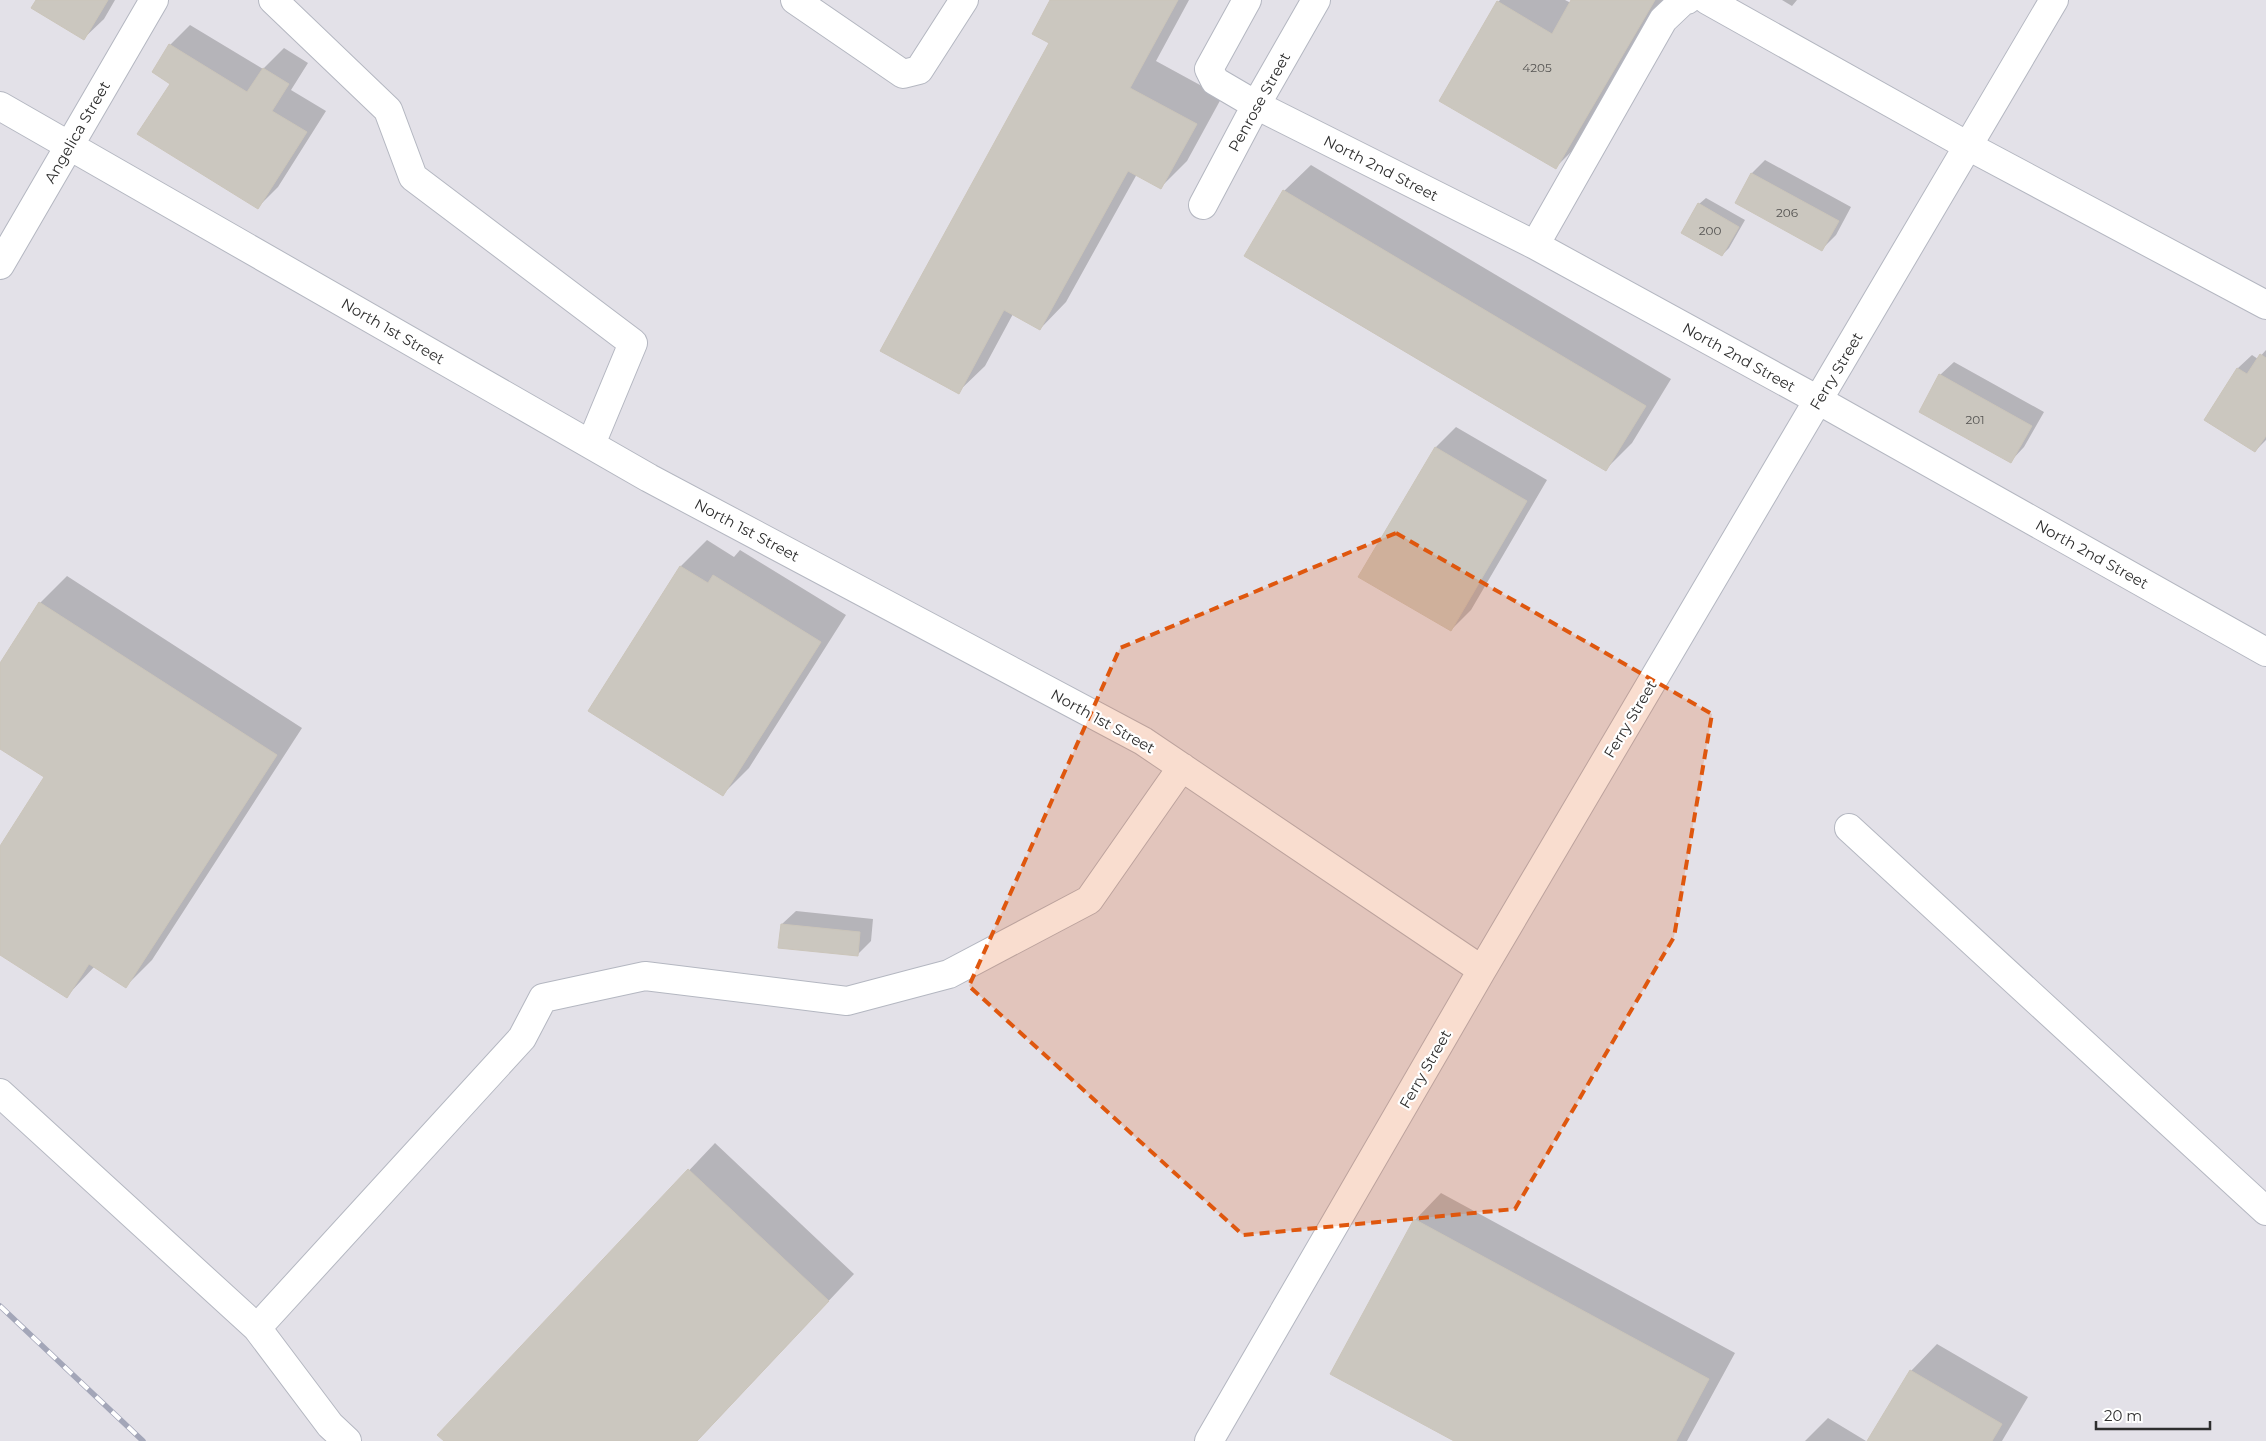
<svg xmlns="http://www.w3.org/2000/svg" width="2266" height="1441" font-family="Montserrat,sans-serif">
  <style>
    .industrial { fill: #e3e1e8 }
    .shadow { fill: #0003 }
    .building { fill: #cbc7bf; stroke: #cbc5ba }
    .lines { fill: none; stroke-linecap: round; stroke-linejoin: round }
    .minor-casing { stroke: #b4b7c1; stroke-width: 30 }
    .minor { stroke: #fff; stroke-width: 28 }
    .rail-casing { stroke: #a3a6b8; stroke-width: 5.5 }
    .rail { stroke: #fff; stroke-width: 4; stroke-dasharray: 11; stroke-linecap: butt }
    .marked { fill: #df570e; fill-opacity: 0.2; stroke: #df570e; stroke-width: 4; stroke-dasharray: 10 6; stroke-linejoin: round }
    .labels { text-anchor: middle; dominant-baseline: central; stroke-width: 4.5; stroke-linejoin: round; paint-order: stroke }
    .number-label { font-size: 12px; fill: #555452 }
    .street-label { font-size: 15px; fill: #2e2e2e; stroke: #fff }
  </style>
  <rect width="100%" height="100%" fill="#efe9e1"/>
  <path class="industrial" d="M 0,0 L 2266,0 L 2266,1441 L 0,1441 Z"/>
  <path class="shadow" d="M 37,0 L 115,0 L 104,19 L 83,39 Z
    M 1051,0 L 1189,0 L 1156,61 L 1222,97 L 1187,161 L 1161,187 L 1137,174 L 1066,302 L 1040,329 L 1013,314 L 985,366 L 958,392 L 1050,43 Z
    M 1500,0 L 1565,0 L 1571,3 L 1573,0 L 1665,0 L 1582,141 L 1556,167 L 1498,2 Z
    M 1782,0 L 1797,0 L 1792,6 Z
    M 190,25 L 263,69 L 284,48 L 308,63 L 291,90 L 326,111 L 278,187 L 258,207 L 171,83 L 153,72 L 170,45 Z
    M 1765,160 L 1851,207 L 1836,235 L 1822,249 L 1736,202 L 1752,173 Z
    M 1311,165 L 1671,379 L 1632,443 L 1606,469 L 1284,191 Z
    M 1706,198 L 1745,220 L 1729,248 L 1722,255 L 1699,204 Z
    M 2266,350 L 2266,440 L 2255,451 L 2206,420 L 2238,368 L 2252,355 L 2258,359 Z
    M 1954,362 L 2044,412 L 2024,447 L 2011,461 L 1940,375 Z
    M 1456,427 L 1547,480 L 1471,610 L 1451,630 L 1360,576 L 1436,447 Z
    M 707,540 L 734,557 L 740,550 L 846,615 L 749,768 L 723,794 L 681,566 Z
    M 67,576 L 302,728 L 152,960 L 126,986 L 95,966 L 67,996 L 0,953 L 0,848 L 46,777 L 0,747 L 0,665 L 40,603 Z
    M 796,911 L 873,919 L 871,941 L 857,955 L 782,924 Z
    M 715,1143 L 854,1274 L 697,1441 L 445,1441 L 439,1435 Z
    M 1441,1193 L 1735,1353 L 1687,1441 L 1456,1441 L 1331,1373 L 1415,1220 Z
    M 1937,1344 L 2028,1397 L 2002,1441 L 1869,1441 L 1911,1371 Z
    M 1828,1418 L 1866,1441 L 1805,1441 Z"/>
  <path class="building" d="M 36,0 L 108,0 L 84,40 L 31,8 Z
    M 1050,0 L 1178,0 L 1130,88 L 1197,124 L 1161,189 L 1128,171 L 1040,330 L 1004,310 L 959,394 L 880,351 L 1049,43 L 1032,34 Z
    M 1571,0 L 1655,0 L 1556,169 L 1439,101 L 1497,1 L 1552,34 Z
    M 169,44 L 247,92 L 263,68 L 289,84 L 272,111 L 307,132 L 258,209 L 137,134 L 170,84 L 152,72 Z
    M 1751,173 L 1839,221 L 1822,251 L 1735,203 Z
    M 1283,190 L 1646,406 L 1606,471 L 1244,256 Z
    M 1698,203 L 1739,227 L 1722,256 L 1681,233 Z
    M 2260,354 L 2266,358 L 2266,436 L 2255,452 L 2204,420 L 2237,368 L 2247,374 Z
    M 1939,374 L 2032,426 L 2011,463 L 1919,412 Z
    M 1435,447 L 1527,501 L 1451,631 L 1358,577 Z
    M 680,566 L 708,583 L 713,575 L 821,642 L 723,796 L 588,711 Z
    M 39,602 L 277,755 L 126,988 L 89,964 L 67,998 L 0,955 L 0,846 L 44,777 L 0,749 L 0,663 Z
    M 781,924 L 860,932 L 858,956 L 778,948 Z
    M 688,1169 L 829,1301 L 697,1441 L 444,1441 L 437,1435 Z
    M 1414,1219 L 1709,1379 L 1676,1441 L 1454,1441 L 1330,1374 Z
    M 1910,1370 L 2002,1424 L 1992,1441 L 1867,1441 Z"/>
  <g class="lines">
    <defs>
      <path id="minor" d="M 273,0 L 388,110 L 413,177 L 633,343 L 591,444
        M 795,0 L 903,74 L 919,70 L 964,0
        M 1247,0 L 1209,69 L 1215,81 L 1256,105 L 1535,245 L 1818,400 L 2266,652
        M 1707,0 L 1968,146 L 2266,305
        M 0,106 L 649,478 L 1143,741 L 1482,970
        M 1203,205 L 1256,105 L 1316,0
        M 1535,245 L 1663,20 L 1683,1 L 1687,0
        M 0,265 L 154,0
        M 1849,828 L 2266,1211
        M 0,1093 L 257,1328
        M 347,1441 L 330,1425 L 257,1328 L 522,1038 L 543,998 L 645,976 L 847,1001 L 949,974 L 1089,900 L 1182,767
        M 1209,1441 L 1482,970 L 2054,0"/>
    </defs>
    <use href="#minor" class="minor-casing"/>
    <use href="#minor" class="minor"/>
    <defs>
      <path id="rail" d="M 0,1306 L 143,1441"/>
    </defs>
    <use href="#rail" class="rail-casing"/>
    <use href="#rail" class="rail"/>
  </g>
  <path class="marked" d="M 1396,533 L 1712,714 L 1674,937 L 1515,1209 L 1243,1235 L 969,986 L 1120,648 Z"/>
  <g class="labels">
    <g class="number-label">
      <text x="1537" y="67">4205</text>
      <text x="1787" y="212">206</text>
      <text x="1710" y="230">200</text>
      <text x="1975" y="419">201</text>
    </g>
    <g class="street-label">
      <text transform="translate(1259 102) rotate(-61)">Penrose Street</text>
      <text transform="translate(77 132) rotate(-60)">Angelica Street</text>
      <text transform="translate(1381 168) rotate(27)">North 2nd Street</text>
      <text transform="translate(393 331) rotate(30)">North 1st Street</text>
      <text transform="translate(1739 357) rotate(29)">North 2nd Street</text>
      <text transform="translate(1836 371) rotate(-59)">Ferry Street</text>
      <text transform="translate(747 530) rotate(28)">North 1st Street</text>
      <text transform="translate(2092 554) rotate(29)">North 2nd Street</text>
      <text transform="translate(1630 719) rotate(-59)">Ferry Street</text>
      <text transform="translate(1103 721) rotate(29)">North 1st Street</text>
      <text transform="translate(1425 1069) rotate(-60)">Ferry Street</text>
    </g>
  </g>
  <path d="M2096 1421v8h114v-8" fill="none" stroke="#2e2e2e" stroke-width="2.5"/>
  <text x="2104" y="1421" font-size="15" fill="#2e2e2e" stroke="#ffffff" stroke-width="4" paint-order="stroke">20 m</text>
</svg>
